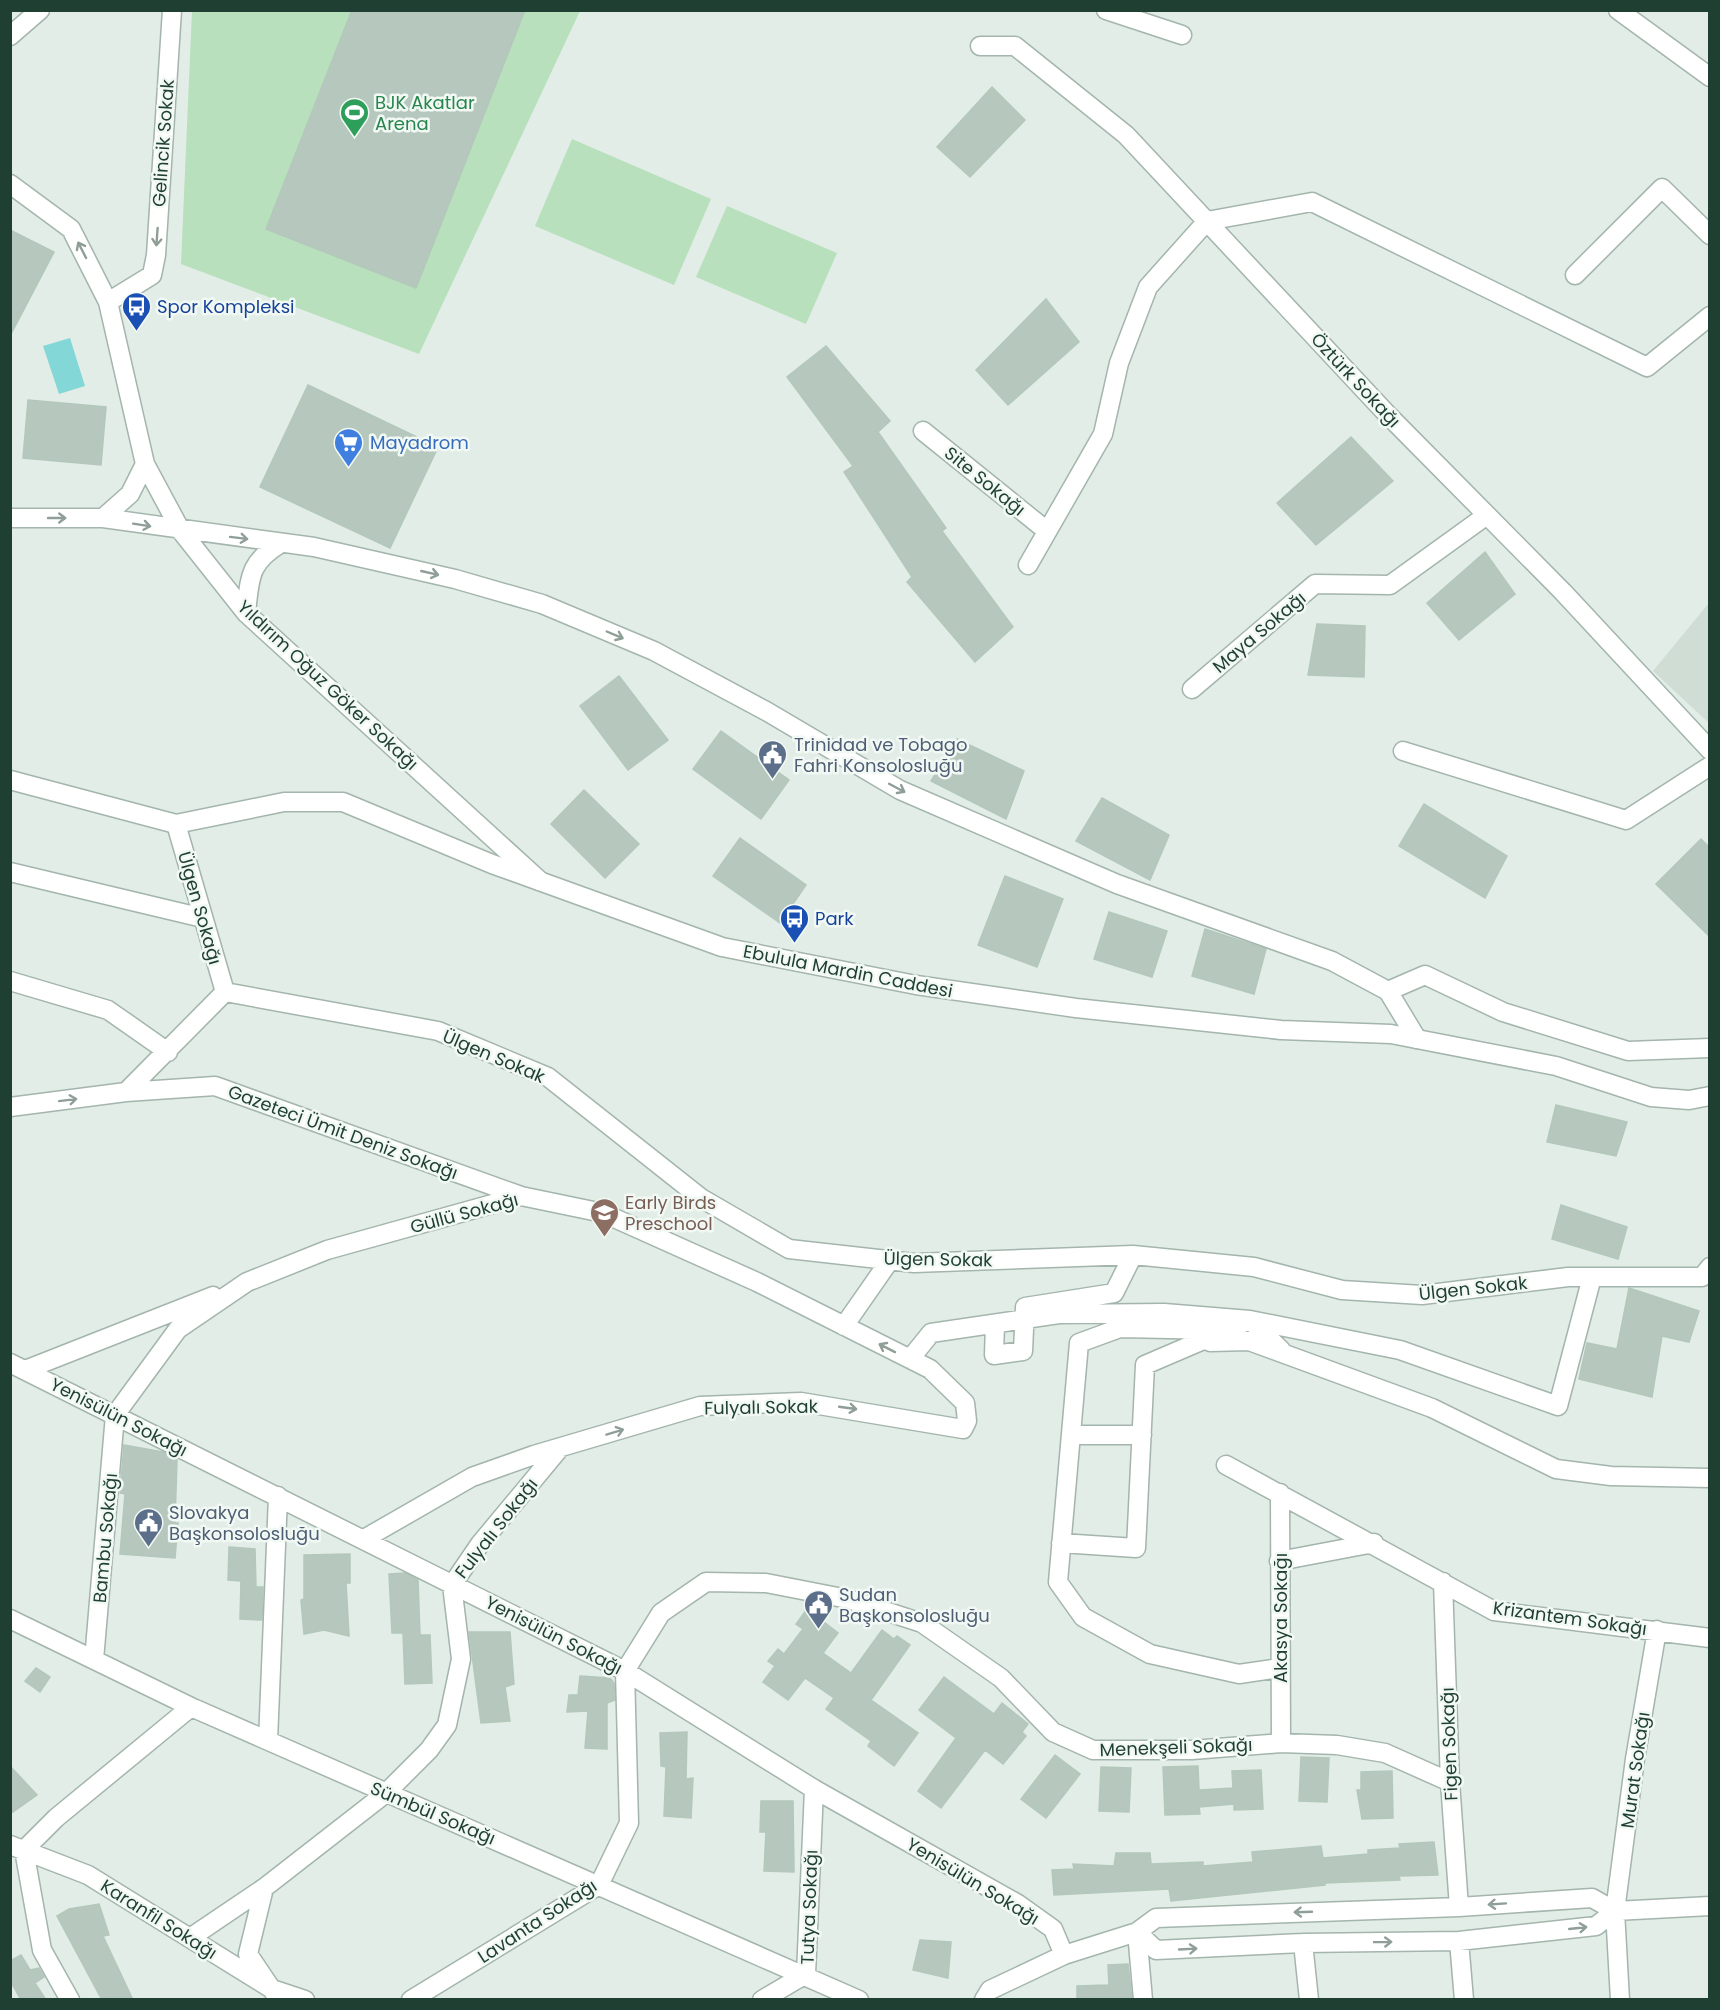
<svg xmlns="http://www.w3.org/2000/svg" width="1720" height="2010" font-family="Poppins,sans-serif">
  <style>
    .built { fill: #cfddd4 }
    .green { fill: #b8e0bc }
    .water { fill: #84d7d7 }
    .building { fill: #b6c8be; stroke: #b3c7bb; stroke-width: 1.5 }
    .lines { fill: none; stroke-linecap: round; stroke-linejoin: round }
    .minor-casing { stroke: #a3b5ac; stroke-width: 21 }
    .tertiary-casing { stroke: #a3b5ac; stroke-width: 21 }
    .minor { stroke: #fff; stroke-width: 18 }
    .tertiary { stroke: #fff; stroke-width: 18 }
    .oneway { stroke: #8f9f98 }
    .labels { text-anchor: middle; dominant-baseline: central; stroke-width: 5; stroke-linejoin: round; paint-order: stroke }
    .leisure-label { font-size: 18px; fill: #27864d; stroke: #f2f9f4; text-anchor: start }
    .street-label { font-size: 18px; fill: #1f3f32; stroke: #f2f9f4 }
    .transit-label { font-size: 18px; fill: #164399; stroke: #f2f9f4; text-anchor: start }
    .shop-label { font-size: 18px; fill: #366cbe; stroke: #f2f9f4; text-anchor: start }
    .service-label { font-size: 18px; fill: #4e5e75; stroke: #f2f9f4; text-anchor: start }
    .education-label { font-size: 18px; fill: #785e54; stroke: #f2f9f4; text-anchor: start }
  </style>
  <rect width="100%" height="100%" fill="#e1ede6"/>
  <path class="built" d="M 1709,603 L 1709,723 L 1653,671 Z"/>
  <path class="green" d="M 192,11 L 580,11 L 419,354 L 181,264 Z
    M 572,139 L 711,199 L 674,285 L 535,226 Z
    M 727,206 L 837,253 L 806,324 L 696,277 Z"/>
  <path class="water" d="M 70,338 L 85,386 L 59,394 L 43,346 Z"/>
  <path class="building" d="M 352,10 L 525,10 L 416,288 L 266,229 Z
    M 992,87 L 1025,120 L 970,177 L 937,147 Z
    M 10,230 L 54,252 L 10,336 Z
    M 1046,299 L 1079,342 L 1008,405 L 976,370 Z
    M 826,346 L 890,421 L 878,432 L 946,528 L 942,531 L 1013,627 L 975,662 L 907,582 L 912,577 L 844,472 L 853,466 L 787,377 Z
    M 308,385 L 438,447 L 390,548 L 260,487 Z
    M 28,400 L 106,407 L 101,465 L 23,458 Z
    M 1351,437 L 1393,481 L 1316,545 L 1277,503 Z
    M 1485,552 L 1515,594 L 1459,640 L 1427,603 Z
    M 1317,624 L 1365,626 L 1364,677 L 1308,675 Z
    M 619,676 L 668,740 L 628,770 L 580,706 Z
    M 721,731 L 789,780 L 761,819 L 693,769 Z
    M 957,739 L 1024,771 L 1006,819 L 931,781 Z
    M 584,790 L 639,844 L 605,878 L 551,824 Z
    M 1102,798 L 1169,835 L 1150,880 L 1076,841 Z
    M 1424,804 L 1507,856 L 1485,898 L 1399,846 Z
    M 740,838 L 806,885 L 780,923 L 713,876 Z
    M 1701,839 L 1710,848 L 1710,937 L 1656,884 Z
    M 1005,876 L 1063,899 L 1037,967 L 978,945 Z
    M 1109,912 L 1167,931 L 1152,977 L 1094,959 Z
    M 1205,929 L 1266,949 L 1254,994 L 1192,976 Z
    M 1556,1105 L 1627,1122 L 1616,1156 L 1547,1142 Z
    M 1561,1205 L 1627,1227 L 1618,1259 L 1552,1239 Z
    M 1629,1288 L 1699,1311 L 1689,1342 L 1662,1336 L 1652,1397 L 1579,1379 L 1587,1343 L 1617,1349 Z
    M 124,1445 L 163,1452 L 177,1459 L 175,1523 L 178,1523 L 175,1558 L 120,1554 L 125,1494 L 120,1493 Z
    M 229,1547 L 255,1549 L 256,1587 L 263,1587 L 262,1620 L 240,1619 L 241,1581 L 228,1580 Z
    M 350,1554 L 350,1583 L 346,1583 L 349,1636 L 324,1630 L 304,1634 L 301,1600 L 304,1599 L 304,1555 Z
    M 405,1573 L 418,1580 L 420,1635 L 430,1635 L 432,1683 L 405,1684 L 403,1633 L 392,1633 L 389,1574 Z
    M 807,1609 L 838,1633 L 823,1653 L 851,1673 L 882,1630 L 894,1639 L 897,1636 L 910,1645 L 871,1700 L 918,1733 L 894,1766 L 868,1746 L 871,1741 L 826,1709 L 834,1698 L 805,1678 L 788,1700 L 763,1682 L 775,1666 L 768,1661 L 778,1649 L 784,1654 L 803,1629 L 796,1624 Z
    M 469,1632 L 510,1632 L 514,1684 L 505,1687 L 510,1721 L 481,1723 Z
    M 36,1668 L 50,1677 L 40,1692 L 25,1681 Z
    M 580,1676 L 610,1678 L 614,1683 L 615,1700 L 607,1703 L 607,1749 L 585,1748 L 588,1711 L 567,1712 L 569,1695 L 578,1695 Z
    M 944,1677 L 994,1714 L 1002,1703 L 1028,1724 L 1022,1732 L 1026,1736 L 1003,1764 L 985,1750 L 941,1808 L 918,1791 L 956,1738 L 919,1710 Z
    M 687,1732 L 686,1779 L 693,1778 L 691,1818 L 664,1816 L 666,1767 L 661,1766 L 660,1733 Z
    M 1055,1755 L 1080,1774 L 1046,1818 L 1021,1799 Z
    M 1301,1757 L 1329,1758 L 1327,1802 L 1299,1801 Z
    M 10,1766 L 37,1795 L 10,1814 Z
    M 1198,1766 L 1199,1790 L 1233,1788 L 1232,1771 L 1261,1770 L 1263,1809 L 1234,1810 L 1234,1804 L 1199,1807 L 1200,1814 L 1165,1815 L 1163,1767 Z
    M 1101,1767 L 1131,1768 L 1129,1812 L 1099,1811 Z
    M 1392,1771 L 1393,1818 L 1362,1819 L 1357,1790 L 1361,1790 L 1361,1772 Z
    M 761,1801 L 793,1801 L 794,1872 L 764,1871 L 766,1832 L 760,1832 Z
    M 1434,1842 L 1438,1875 L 1399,1876 L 1400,1880 L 1325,1883 L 1325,1885 L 1171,1901 L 1169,1889 L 1054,1895 L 1052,1870 L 1074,1869 L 1073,1864 L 1114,1866 L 1116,1853 L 1150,1853 L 1151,1864 L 1203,1862 L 1203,1866 L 1253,1862 L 1252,1852 L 1321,1846 L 1323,1858 L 1368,1854 L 1368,1850 L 1400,1848 L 1399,1844 Z
    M 99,1904 L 109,1935 L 103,1936 L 133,2000 L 102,2000 L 57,1916 L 69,1909 Z
    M 920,1940 L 951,1942 L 948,1978 L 913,1970 Z
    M 21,1955 L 30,1970 L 39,1968 L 44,1977 L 35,1983 L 46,2000 L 21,2000 L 10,1980 L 10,1961 Z
    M 1128,1964 L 1132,2000 L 1077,2000 L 1077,1986 L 1109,1985 L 1108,1965 Z"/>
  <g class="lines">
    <defs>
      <path id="minor" d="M 1618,10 L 1710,77
        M 10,36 L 40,10
        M 980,46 L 1015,46 L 1126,135 L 1386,413 L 1563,592 L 1710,750
        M 10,184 L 71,229 L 108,302 L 145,464 L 181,531 L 246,613 L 540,881
        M 1575,275 L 1662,188 L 1710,235
        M 108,302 L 152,275 L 156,255 L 172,10
        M 923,431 L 1047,531
        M 10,518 L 103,518 L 314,547 L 455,579 L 542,604 L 654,651 L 766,711 L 900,790 L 1117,884 L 1332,961 L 1388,991 L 1417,1039
        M 103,518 L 130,494 L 145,464
        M 1028,565 L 1103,434 L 1119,363 L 1148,287 L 1207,221 L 1312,202 L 1647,367 L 1710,316
        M 246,613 C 250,578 248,563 281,543
        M 1192,689 L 1315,584 L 1390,585 L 1487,515
        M 1403,751 L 1626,820 L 1710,766
        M 176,824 L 225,992
        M 10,872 L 203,918
        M 10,981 L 108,1010 L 168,1052
        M 1388,991 L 1425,975 L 1503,1012 L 1628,1051 L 1710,1048
        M 225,992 L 438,1031 L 548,1077 L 701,1198 L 789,1249 L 914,1263 L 1133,1255 L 1254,1267 L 1342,1290 L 1422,1295 L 1568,1277 L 1702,1277 L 1710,1267
        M 126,1092 L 225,992
        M 10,1107 L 126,1092 L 215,1086 L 521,1196
        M 995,1324 L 994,1355 L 1023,1351 L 1025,1307 L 1114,1293 L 1133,1255
        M 844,1326 L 890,1260
        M 1218,1330 L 1120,1328 L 1079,1343 L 1058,1582 L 1083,1617 L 1150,1654 L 1239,1674 L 1279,1668
        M 1210,1342 L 1249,1341 L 1432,1408 L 1556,1469 L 1611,1476 L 1710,1478
        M 1281,1350 L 1250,1320 L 1400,1350 L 1558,1406 L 1592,1277
        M 910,1359 L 931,1333 L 1059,1314 L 1164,1313 L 1250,1320 L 1145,1365 L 1136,1548 L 1061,1543
        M 10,1363 L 625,1671 L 814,1789 L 1018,1904 L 1053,1929 L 1064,1955
        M 25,1370 L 213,1296
        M 1071,1435 L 1142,1435
        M 1226,1465 L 1494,1611 L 1710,1638
        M 1280,1493 L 1281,1743
        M 1279,1561 L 1374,1543
        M 1443,1582 L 1450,1782 L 1459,1907
        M 10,1619 L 191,1707 L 859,2000
        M 94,1660 L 115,1415 L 178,1329 L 247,1282 L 327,1250 L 521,1196 L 603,1213 L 757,1282 L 930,1369 L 965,1403 L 967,1421 L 963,1429 L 801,1402 L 700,1406 L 534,1455 L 472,1477 L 364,1539
        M 268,1741 L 278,1496
        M 10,1845 L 88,1875 L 272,1989 L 305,2000
        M 1615,1911 L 1710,1906
        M 1137,1932 L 1156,1950 L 1303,1943 L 1459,1941 L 1596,1926 L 1615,1911
        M 1137,1932 L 1143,2000
        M 190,1938 L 264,1888
        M 1459,1941 L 1464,2000
        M 1303,1943 L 1309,2000
        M 70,2000 L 42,1950 L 24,1850 L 56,1818 L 191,1707
        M 279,2000 L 248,1954 L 264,1888 L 386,1793 L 429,1750 L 447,1725 L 461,1659 L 452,1585 L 480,1544 L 559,1449
        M 411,2000 L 599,1885 L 629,1823 L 625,1671 L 661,1613 L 706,1582 L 766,1583 L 848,1599 L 922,1623 L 1001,1678 L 1053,1732 L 1093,1750 L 1192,1750 L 1281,1743 L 1337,1745 L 1385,1753 L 1450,1782
        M 762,2000 L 806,1974 L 814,1789
        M 984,2000 L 990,1990 L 1064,1955 L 1137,1932 L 1156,1918 L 1459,1907 L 1592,1898 L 1615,1911
        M 1620,2000 L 1615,1911 L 1635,1759 L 1657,1630"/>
      <path id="tertiary" d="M 1106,10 L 1182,35
        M 10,780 L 176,824 L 284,802 L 343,802 L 492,864 L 722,947 L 916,985 L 1076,1008 L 1281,1030 L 1391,1034 L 1556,1066 L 1651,1097 L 1689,1100 L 1710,1096"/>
    </defs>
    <use href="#minor" class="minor-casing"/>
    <use href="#tertiary" class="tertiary-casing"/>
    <use href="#minor" class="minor"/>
    <use href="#tertiary" class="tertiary"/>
  </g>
  <defs><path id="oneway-shaft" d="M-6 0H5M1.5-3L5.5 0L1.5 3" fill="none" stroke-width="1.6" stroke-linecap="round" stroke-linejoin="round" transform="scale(1.5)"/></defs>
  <g class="oneway">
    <use href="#oneway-shaft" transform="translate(157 237) rotate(94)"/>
    <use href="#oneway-shaft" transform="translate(82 250) rotate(-117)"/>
    <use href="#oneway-shaft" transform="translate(57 518)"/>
    <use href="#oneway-shaft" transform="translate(142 525) rotate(9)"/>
    <use href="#oneway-shaft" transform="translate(239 538) rotate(7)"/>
    <use href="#oneway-shaft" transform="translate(430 573) rotate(13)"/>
    <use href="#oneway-shaft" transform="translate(615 635) rotate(23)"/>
    <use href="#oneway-shaft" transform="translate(897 788) rotate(28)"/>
    <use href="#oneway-shaft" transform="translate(68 1100) rotate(-7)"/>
    <use href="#oneway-shaft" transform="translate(887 1348) rotate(-153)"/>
    <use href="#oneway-shaft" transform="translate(848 1408) rotate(8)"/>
    <use href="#oneway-shaft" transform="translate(615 1432) rotate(-17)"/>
    <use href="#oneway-shaft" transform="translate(1497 1904) rotate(176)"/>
    <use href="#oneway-shaft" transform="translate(1303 1912) rotate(178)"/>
    <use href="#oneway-shaft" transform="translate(1578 1928) rotate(-6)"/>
    <use href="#oneway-shaft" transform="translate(1383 1942) rotate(-1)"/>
    <use href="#oneway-shaft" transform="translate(1188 1949) rotate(-3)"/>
  </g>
  <defs>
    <symbol id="stadium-pin" viewBox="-11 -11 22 30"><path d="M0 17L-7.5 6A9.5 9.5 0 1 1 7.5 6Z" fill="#2e9e5b" stroke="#f2f9f4"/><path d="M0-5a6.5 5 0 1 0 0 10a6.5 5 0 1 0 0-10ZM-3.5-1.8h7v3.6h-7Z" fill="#fff"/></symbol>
    <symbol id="bus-pin" viewBox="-11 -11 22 30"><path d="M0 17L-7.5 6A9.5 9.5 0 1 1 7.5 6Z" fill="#1a4fb4" stroke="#f2f9f4"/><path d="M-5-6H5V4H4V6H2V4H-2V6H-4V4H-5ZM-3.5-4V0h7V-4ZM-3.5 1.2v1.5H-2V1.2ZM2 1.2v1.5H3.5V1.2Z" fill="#fff"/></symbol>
    <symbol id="supermarket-pin" viewBox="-11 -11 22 30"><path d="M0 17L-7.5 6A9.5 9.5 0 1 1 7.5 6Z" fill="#3f7fe0" stroke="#f2f9f4"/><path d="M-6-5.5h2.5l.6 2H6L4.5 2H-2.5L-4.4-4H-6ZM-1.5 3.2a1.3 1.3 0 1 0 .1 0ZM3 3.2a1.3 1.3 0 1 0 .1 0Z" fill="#fff"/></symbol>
    <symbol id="civic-pin" viewBox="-11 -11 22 30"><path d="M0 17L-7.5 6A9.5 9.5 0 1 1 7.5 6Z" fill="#5c6f8a" stroke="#f2f9f4"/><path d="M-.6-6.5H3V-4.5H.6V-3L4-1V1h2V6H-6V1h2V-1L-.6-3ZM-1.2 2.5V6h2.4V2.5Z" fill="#fff"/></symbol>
    <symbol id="school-pin" viewBox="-11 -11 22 30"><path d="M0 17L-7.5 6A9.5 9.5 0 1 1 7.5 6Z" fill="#8d6e63" stroke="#f2f9f4"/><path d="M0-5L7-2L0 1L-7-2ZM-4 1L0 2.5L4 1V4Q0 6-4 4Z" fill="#fff"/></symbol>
  </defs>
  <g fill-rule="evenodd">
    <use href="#stadium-pin" x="338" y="96" width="33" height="45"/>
    <use href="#bus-pin" x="120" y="290" width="33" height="45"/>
    <use href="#supermarket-pin" x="332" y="426" width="33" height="45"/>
    <use href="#civic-pin" x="756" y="738" width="33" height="45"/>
    <use href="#bus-pin" x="778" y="902" width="33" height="45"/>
    <use href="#school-pin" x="588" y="1196" width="33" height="45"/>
    <use href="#civic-pin" x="132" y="1506" width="33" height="45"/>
    <use href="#civic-pin" x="802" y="1588" width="33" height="45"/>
  </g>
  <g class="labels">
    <g class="leisure-label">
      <text x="375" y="102">BJK Akatlar<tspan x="375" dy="21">Arena</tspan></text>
    </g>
    <g class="street-label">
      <text transform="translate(163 143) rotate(-86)">Gelincik Sokak</text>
      <text transform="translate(1356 380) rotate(47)">Öztürk Sokağı</text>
      <text transform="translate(985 481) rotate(39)">Site Sokağı</text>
      <text transform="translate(1259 632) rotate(-40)">Maya Sokağı</text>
      <text transform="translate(328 685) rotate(43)">Yıldırım Oğuz Göker Sokağı</text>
      <text transform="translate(200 908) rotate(74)">Ülgen Sokağı</text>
      <text transform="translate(848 971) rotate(11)">Ebulula Mardin Caddesi</text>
      <text transform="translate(494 1056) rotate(23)">Ülgen Sokak</text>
      <text transform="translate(343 1132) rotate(20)">Gazeteci Ümit Deniz Sokağı</text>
      <text transform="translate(464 1213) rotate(-15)">Güllü Sokağı</text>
      <text transform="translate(938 1259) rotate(1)">Ülgen Sokak</text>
      <text transform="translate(1473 1288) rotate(-6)">Ülgen Sokak</text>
      <text transform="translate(761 1407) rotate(-1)">Fulyalı Sokak</text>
      <text transform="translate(119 1417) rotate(27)">Yenisülün Sokağı</text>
      <text transform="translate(496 1528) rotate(-52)">Fulyalı Sokağı</text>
      <text transform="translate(105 1538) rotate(-85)">Bambu Sokağı</text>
      <text transform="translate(1280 1618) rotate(-90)">Akasya Sokağı</text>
      <text transform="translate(1570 1618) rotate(8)">Krizantem Sokağı</text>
      <text transform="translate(554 1635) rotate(27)">Yenisülün Sokağı</text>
      <text transform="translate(1449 1744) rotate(-92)">Figen Sokağı</text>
      <text transform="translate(1176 1747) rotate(-2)">Menekşeli Sokağı</text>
      <text transform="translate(1635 1770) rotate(-82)">Murat Sokağı</text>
      <text transform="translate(433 1813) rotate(23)">Sümbül Sokağı</text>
      <text transform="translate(973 1881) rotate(31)">Yenisülün Sokağı</text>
      <text transform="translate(809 1907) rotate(-88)">Tutya Sokağı</text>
      <text transform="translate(159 1919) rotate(32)">Karanfil Sokağı</text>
      <text transform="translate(537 1921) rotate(-33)">Lavanta Sokağı</text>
    </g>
    <g class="transit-label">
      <text x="157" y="306">Spor Kompleksi</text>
      <text x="815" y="918">Park</text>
    </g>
    <g class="shop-label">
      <text x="370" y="442">Mayadrom</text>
    </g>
    <g class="service-label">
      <text x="794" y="744">Trinidad ve Tobago<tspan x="794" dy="21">Fahri Konsolosluğu</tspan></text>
      <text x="169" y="1512">Slovakya<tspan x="169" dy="21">Başkonsolosluğu</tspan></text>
      <text x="839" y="1594">Sudan<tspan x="839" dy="21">Başkonsolosluğu</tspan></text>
    </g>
    <g class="education-label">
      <text x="625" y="1202">Early Birds<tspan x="625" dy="21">Preschool</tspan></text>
    </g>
  </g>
  <rect width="1720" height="2010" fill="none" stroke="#1f3f32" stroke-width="24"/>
</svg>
